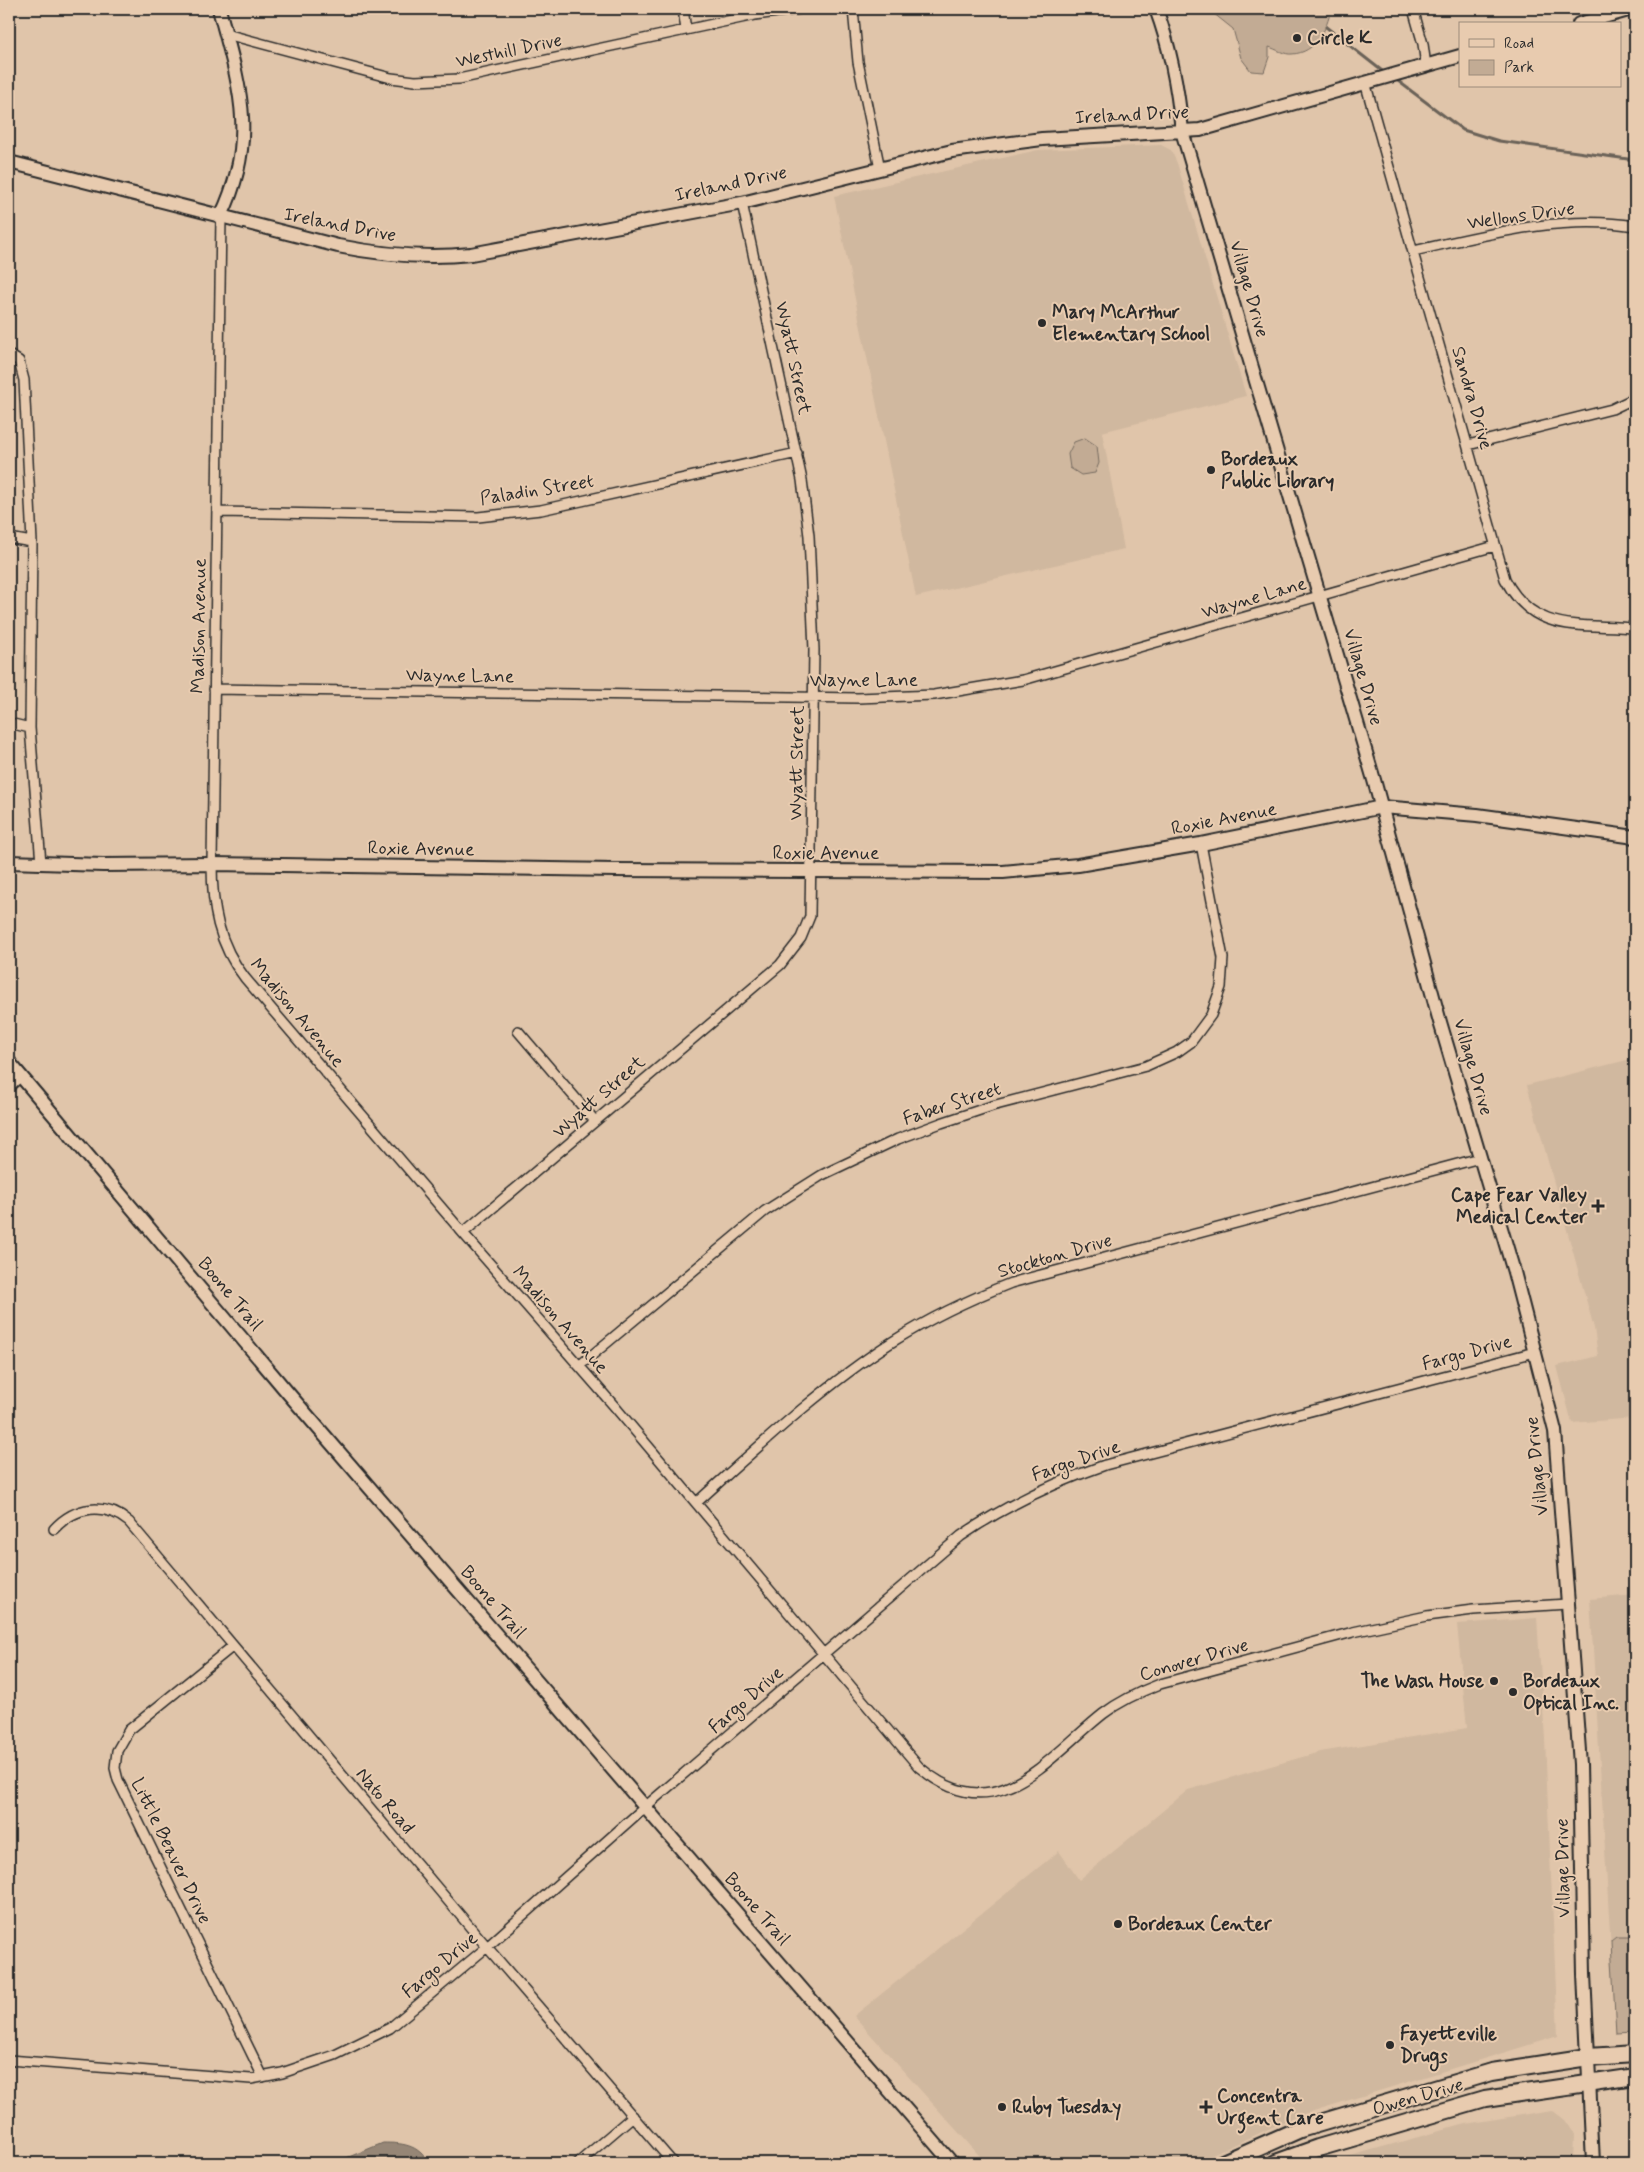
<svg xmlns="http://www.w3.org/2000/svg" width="1644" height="2172" font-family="Mynerve,sans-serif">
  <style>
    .built { fill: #d0b89f }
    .green { fill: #c2ab94; stroke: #766b60 }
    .water { fill: #968676; stroke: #6b6258 }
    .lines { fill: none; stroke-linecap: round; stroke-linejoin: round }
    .stream { stroke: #6b6258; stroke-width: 3 }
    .street-casing { stroke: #2b2b2b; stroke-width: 12 }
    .secondary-casing { stroke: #2b2b2b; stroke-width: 16 }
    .highway-casing { stroke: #2b2b2b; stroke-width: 20 }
    .street { stroke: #e8cbaf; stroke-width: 9 }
    .secondary { stroke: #e8cbaf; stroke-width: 12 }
    .highway { stroke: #e8cbaf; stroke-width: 16 }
    .poi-dot { fill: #2b2b2b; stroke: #e8cbaf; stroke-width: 2 }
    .labels { text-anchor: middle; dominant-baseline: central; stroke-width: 4; stroke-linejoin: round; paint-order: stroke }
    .poi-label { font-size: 19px; font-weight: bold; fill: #2b2b2b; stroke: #e8cbaf; text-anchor: start }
    .street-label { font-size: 19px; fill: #2b2b2b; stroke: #e8cbaf }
  </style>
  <rect width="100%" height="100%" fill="#e0c5aa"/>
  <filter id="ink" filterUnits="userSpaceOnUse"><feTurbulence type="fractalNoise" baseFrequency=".02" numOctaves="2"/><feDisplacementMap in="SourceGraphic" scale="10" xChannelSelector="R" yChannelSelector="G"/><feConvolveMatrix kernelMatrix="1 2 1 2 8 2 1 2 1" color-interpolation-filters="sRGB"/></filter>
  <g filter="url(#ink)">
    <path class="built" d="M 1161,145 L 1171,150 L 1177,163 L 1246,396 L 1102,432 L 1124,549 L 916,597 L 834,196 L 1038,150 Z
      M 1635,1058 L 1635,1418 L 1572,1423 L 1557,1366 L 1598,1356 L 1594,1328 L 1527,1085 Z
      M 1635,1595 L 1635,2032 L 1616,2033 L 1590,1599 Z
      M 1537,1618 L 1545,1739 L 1558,2036 L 1294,2117 L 1195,2163 L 986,2163 L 854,2016 L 1059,1851 L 1079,1880 L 1188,1790 L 1320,1752 L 1467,1728 L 1457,1624 Z
      M 1552,2110 L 1565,2120 L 1574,2134 L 1573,2163 L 1325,2163 L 1465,2124 Z"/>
    <path class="green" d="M 1208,9 L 1331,9 C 1327,29 1316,53 1292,54 C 1285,55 1276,49 1269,47 L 1269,57 L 1264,72 L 1251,71 L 1241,58 L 1233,29 Z
      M 1085,438 L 1097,446 L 1099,463 L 1095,473 L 1081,475 L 1070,468 L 1068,454 L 1074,442 Z
      M 1616,1937 L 1635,1937 L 1635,2032 L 1616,2033 L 1611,1941 Z"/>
    <path class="water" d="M 383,2143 C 401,2143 419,2144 428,2163 L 334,2163 Z"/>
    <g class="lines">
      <path class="stream" d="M 1326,27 L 1386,74
        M 1394,78 L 1463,130 L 1499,141 L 1635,160"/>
      <defs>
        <path id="street" d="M 683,9 L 686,30
          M 853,9 L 858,62 L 880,169
          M 1413,9 L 1423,44 L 1426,66
          M 226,34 L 391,78 L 415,81 L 459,79 L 755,15 L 800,9
          M 1365,82 L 1505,579 C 1534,635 1580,623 1635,628
          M 221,216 L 212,864 C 212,907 218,944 245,978 L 463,1233 L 615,1407 L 919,1767 C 996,1832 1045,1760 1103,1714 C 1120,1701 1139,1692 1160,1684 L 1353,1632 L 1427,1616 L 1473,1610 L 1567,1604
          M 1413,251 C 1485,235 1561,214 1635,226
          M 9,355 L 19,361 L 24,380 L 32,542 L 30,728 L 41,863
          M 1468,445 L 1612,409 L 1635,398
          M 218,512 L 478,517 L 541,510 L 797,453
          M 9,538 L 32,542
          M 214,689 L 858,698 L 934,695 L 1023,680 L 1495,546
          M 9,723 L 30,728
          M 518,1031 L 595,1121
          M 9,1087 L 21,1076
          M 463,1233 L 780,965 L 801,938 L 810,916 L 814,650 L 809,536 L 802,480 L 742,203
          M 579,1366 L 765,1211 L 822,1175 L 898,1139 L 941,1123 L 992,1106 L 1146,1066 L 1177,1052 L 1191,1042 L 1211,1015 L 1221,987 L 1223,958 L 1201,844
          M 696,1503 C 757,1448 823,1386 892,1342 C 930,1318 970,1299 1011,1283 L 1480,1158
          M 54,1529 C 75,1506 105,1502 129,1522 L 487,1947 L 673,2163
          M 233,1646 L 129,1730 L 117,1751 L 115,1768 L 118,1780 L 263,2077
          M 9,2060 L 251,2079 L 282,2073 L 335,2055 L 390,2028 L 487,1947 L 645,1807 L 961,1536 C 1006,1505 1053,1483 1105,1465 L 1535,1352
          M 578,2163 L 633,2116"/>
        <path id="secondary" d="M 219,9 C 240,87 258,139 221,216
          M 1156,9 C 1171,49 1178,89 1182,131 L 1374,780 L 1440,1022 L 1514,1272 L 1555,1431 L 1580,1764 L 1584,1974 L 1593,2163
          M 1579,24 L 1632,9
          M 9,162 L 338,246 C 383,255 425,259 471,254 L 742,203 L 952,151 L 1042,139 L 1200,130 L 1460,56
          M 9,862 L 103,865 L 212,864 L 615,870 L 1003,872 L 1078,865 L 1201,844 L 1382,807 L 1477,815 L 1635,837
          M 9,1062 L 288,1393 L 952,2163"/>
        <path id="highway" d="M 1223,2163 L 1300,2129 L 1492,2072 L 1588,2057 L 1635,2054
          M 1276,2163 L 1318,2148 L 1485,2099 L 1635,2077"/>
      </defs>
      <use href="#street" class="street-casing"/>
      <use href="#secondary" class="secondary-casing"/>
      <use href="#highway" class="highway-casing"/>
      <use href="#street" class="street"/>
      <use href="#secondary" class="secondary"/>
      <use href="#highway" class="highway"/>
    </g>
  </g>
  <g class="poi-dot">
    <circle cx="1297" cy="38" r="5"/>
    <circle cx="1042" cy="323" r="5"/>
    <circle cx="1211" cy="470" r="5"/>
    <path d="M1595.5 1198.5h5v5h5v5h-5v5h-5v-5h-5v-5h5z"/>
    <circle cx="1494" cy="1681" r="5"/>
    <circle cx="1513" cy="1692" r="5"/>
    <circle cx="1118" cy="1924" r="5"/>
    <circle cx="1390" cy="2045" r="5"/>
    <circle cx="1002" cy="2107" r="5"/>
    <path d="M1203.5 2099.5h5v5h5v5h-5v5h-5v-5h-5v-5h5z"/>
  </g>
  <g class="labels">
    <g class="poi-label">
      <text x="1307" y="38">Circle K</text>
      <text x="1052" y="312">Mary McArthur<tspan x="1052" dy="22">Elementary School</tspan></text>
      <text x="1221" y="459">Bordeaux<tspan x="1221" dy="22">Public Library</tspan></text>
      <text x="1587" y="1195" text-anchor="end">Cape Fear Valley<tspan x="1587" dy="22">Medical Center</tspan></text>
      <text x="1484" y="1681" text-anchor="end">The Wash House</text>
      <text x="1523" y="1681">Bordeaux<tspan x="1523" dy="22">Optical Inc.</tspan></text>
      <text x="1128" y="1924">Bordeaux Center</text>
      <text x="1400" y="2034">Fayetteville<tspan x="1400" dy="22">Drugs</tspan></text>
      <text x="1217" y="2096">Concentra<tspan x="1217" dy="22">Urgent Care</tspan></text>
      <text x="1012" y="2107">Ruby Tuesday</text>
    </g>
    <g class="street-label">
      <text transform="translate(509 51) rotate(-12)">Westhill Drive</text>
      <text transform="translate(1132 115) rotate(-3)">Ireland Drive</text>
      <text transform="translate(731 184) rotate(-12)">Ireland Drive</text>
      <text transform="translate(1521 216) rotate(-8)">Wellons Drive</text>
      <text transform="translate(340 225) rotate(11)">Ireland Drive</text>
      <text transform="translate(1249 289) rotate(74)">Village Drive</text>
      <text transform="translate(793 358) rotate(78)">Wyatt Street</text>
      <text transform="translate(1472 398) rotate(74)">Sandra Drive</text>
      <text transform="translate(537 490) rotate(-9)">Paladin Street</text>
      <text transform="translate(1254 598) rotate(-16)">Wayne Lane</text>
      <text transform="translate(199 626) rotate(-89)">Madison Avenue</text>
      <text transform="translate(460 676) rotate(1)">Wayne Lane</text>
      <text transform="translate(1363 677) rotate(74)">Village Drive</text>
      <text x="864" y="680">Wayne Lane</text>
      <text transform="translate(797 763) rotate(-89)">Wyatt Street</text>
      <text transform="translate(1224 819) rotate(-11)">Roxie Avenue</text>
      <text transform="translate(421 849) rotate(1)">Roxie Avenue</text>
      <text x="826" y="853">Roxie Avenue</text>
      <text transform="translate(297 1013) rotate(50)">Madison Avenue</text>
      <text transform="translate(1473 1067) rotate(74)">Village Drive</text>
      <text transform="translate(599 1097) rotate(-41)">Wyatt Street</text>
      <text transform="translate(952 1104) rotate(-18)">Faber Street</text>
      <text transform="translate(1055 1256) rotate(-16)">Stockton Drive</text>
      <text transform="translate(230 1294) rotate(50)">Boone Trail</text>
      <text transform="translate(560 1320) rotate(49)">Madison Avenue</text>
      <text transform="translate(1467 1353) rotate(-15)">Fargo Drive</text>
      <text transform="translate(1076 1461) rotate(-19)">Fargo Drive</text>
      <text transform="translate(1537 1466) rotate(-96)">Village Drive</text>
      <text transform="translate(493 1602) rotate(49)">Boone Trail</text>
      <text transform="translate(1194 1660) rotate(-16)">Conover Drive</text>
      <text transform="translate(746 1700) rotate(-41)">Fargo Drive</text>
      <text transform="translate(385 1801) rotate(50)">Nato Road</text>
      <text transform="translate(171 1851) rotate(64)">Little Beaver Drive</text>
      <text transform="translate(1563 1868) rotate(-91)">Village Drive</text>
      <text transform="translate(757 1909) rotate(49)">Boone Trail</text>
      <text transform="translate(440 1965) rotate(-40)">Fargo Drive</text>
      <text transform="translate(1418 2097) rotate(-16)">Owen Drive</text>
    </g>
  </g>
  <rect width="1644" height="2172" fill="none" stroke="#e8cbaf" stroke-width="30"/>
  <rect x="15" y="15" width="1614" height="2142" fill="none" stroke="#2b2b2b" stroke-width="2" filter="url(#ink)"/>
  <rect x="1459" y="22" width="162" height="65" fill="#e8cbaf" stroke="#9c8b7a"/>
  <rect x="1469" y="39" width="25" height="8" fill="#e8cbaf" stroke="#9c8b7a"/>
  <text x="1504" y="48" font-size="15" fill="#2b2b2b">Road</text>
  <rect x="1469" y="60" width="25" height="15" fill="#c2ab94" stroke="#9c8b7a"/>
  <text x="1504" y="72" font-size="15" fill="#2b2b2b">Park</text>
</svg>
